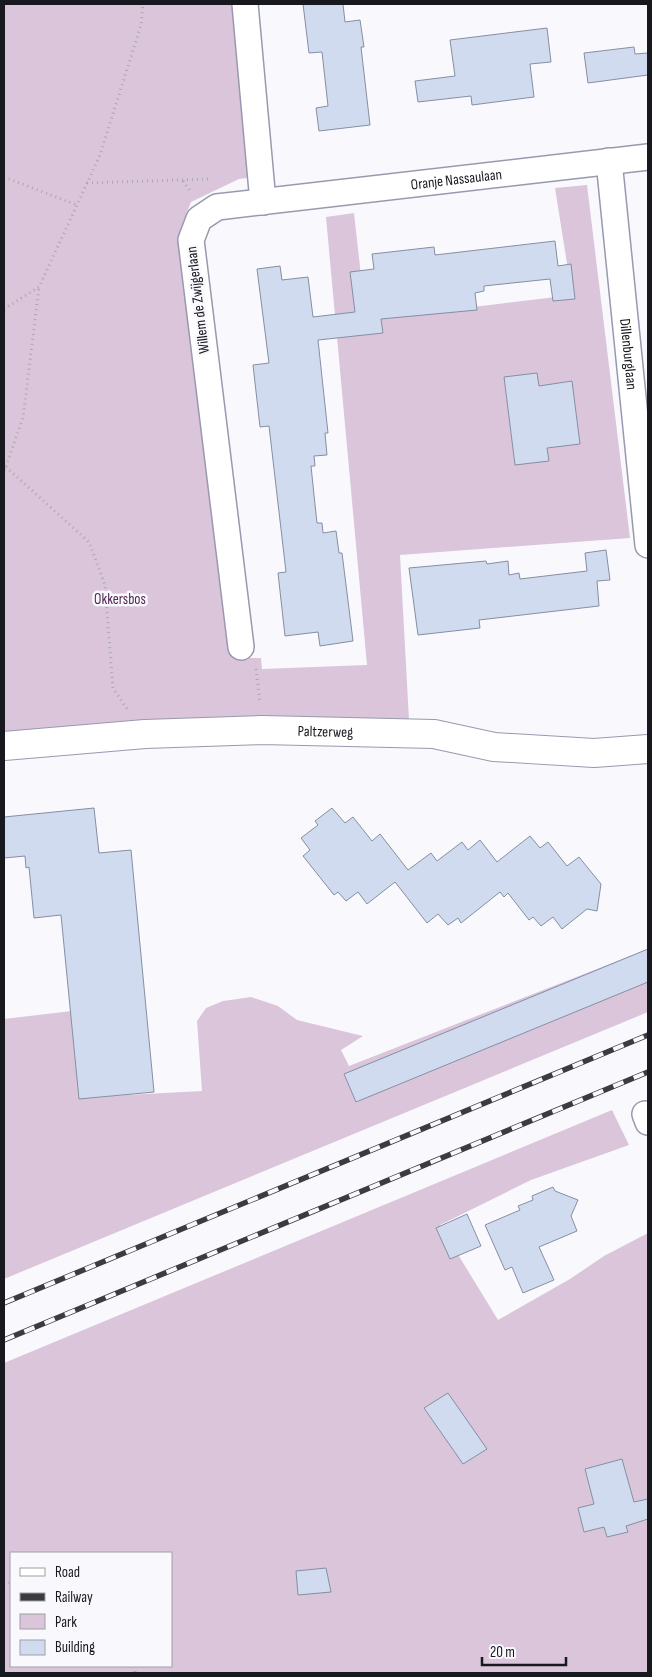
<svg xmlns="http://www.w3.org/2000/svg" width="652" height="1677" font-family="'Sofia Sans Condensed',sans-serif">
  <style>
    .green { fill: #dbc5db; fill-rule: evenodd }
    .building { fill: #d1dbf0; stroke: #858fa2 }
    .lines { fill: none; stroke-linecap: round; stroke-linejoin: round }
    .minor-casing { stroke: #9899ae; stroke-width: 28 }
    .tertiary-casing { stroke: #9899ae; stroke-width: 30 }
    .path { stroke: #a9a9ae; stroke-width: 3; stroke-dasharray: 1 4; stroke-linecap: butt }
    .minor { stroke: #fff; stroke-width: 25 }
    .tertiary { stroke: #fff; stroke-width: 28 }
    .rail-casing { stroke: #3b3b41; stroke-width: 5.5 }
    .rail { stroke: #f9f9fd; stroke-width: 4; stroke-dasharray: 11; stroke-linecap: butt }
    .labels { text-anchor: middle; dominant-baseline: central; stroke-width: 5; stroke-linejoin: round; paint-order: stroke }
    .street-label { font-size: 15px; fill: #18181f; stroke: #f9f9fd }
    .park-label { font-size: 15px; fill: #542955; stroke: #f9f9fd }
  </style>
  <rect width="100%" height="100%" fill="#f9f9fd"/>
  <path class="green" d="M 4,4 L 233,4 L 249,174 L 247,178 L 239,179 L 191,202 L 180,230 L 246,658 L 261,658 L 262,669 L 367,665 L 326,217 L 354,213 L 366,320 L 572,295 L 555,188 L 587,185 L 630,538 L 400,555 L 409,720 L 4,737 Z
    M 648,949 L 648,1012 L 4,1279 L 4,1019 L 80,1010 L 88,1097 L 202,1091 L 197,1021 L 206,1008 L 223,1001 L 251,997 L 278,1006 L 297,1020 L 363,1036 L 341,1050 L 349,1066 Z
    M 612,1110 L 629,1145 L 531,1180 L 440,1225 L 498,1320 L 570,1279 L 604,1256 L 648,1233 L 648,1673 L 4,1673 L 4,1363 ZM 11,1553 L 171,1553 L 171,1666 L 11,1666 Z"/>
  <path class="building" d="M 303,4 L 343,4 L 345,22 L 360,20 L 364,47 L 361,47 L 370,125 L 319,131 L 316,108 L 328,106 L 322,52 L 309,53 Z
    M 547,28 L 551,62 L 530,64 L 534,97 L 472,105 L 471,96 L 418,102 L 415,81 L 455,76 L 450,40 Z
    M 634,47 L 635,54 L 648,53 L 648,75 L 588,83 L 584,53 Z
    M 555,241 L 558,266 L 571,264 L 575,299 L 553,301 L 550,279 L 484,286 L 484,291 L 475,293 L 477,310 L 381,319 L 383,333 L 318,340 L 328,433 L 325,433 L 327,455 L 314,456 L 315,466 L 311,466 L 314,495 L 317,523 L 322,523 L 323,533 L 336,531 L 339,553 L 342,553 L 353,641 L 320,646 L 318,632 L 285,636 L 278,573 L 286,572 L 269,426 L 260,427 L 253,365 L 269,363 L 257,269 L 280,266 L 282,280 L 308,277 L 313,317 L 355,312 L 350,272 L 374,269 L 372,254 L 434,247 L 435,255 Z
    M 537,373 L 539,386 L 572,381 L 580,444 L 547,448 L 549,461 L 515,465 L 504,377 Z
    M 606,550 L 610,580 L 597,581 L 599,606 L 479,620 L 480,628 L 418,635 L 409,568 L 486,561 L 487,564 L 508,561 L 509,575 L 519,573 L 520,579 L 587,571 L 585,553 Z
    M 94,808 L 99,853 L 131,850 L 154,1092 L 79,1099 L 61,915 L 34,918 L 29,867 L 26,868 L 25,856 L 4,858 L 4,817 Z
    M 332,808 L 345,823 L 353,817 L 372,841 L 380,834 L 408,870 L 431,853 L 437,861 L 462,842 L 468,850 L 480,840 L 497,862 L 530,836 L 540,848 L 548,842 L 567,866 L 579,857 L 601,884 L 597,911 L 587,909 L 562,929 L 553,917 L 541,926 L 533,917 L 529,920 L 508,893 L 504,897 L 500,892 L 461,923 L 458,918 L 448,925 L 438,914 L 427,923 L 395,882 L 367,904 L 358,892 L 346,901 L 338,892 L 334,895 L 303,856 L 310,850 L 301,838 L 318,825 L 315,821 Z
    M 648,949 L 648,982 L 356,1102 L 344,1074 Z
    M 553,1187 L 555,1191 L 578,1200 L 571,1216 L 577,1231 L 539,1247 L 554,1280 L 523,1293 L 512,1267 L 505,1270 L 485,1225 L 520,1210 L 518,1206 L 533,1200 L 532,1196 Z
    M 467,1214 L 481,1246 L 450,1259 L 436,1228 Z
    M 448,1393 L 487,1449 L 463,1464 L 424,1408 Z
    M 622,1459 L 634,1502 L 648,1499 L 648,1519 L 626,1526 L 628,1532 L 607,1537 L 604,1527 L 584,1532 L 578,1508 L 594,1504 L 585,1469 Z
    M 326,1568 L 331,1592 L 298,1595 L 296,1571 Z"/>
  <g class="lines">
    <defs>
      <g id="minor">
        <path d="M 245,4 L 263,202"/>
        <path id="s1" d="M 609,161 L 648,545"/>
        <path id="s2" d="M 241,647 L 191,240 L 199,219 L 217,207 L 648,157"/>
        <path d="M 645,1114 L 648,1122"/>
      </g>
      <g id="tertiary">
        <path id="s3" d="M 4,746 L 145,734 L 262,730 L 434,734 L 494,747 L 594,753 L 648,749"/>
      </g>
    </defs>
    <use href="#minor" class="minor-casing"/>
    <use href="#tertiary" class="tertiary-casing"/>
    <path class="path" d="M 4,177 L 77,205
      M 183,181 L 191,192
      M 87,183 L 211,179
      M 4,309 L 39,287 L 100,155 L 141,25 L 143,4
      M 6,467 L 89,542 L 105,585 L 113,688 L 127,709
      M 4,471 L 23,418 L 39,287
      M 256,669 L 260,703
      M 4,1585 L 11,1582
      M 135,1666 L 135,1673"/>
    <use href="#minor" class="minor"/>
    <use href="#tertiary" class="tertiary"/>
    <defs>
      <path id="rail" d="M 4,1303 L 648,1035
        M 4,1340 L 648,1072"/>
    </defs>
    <use href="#rail" class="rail-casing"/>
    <use href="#rail" class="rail"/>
  </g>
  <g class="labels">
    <g class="street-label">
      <text stroke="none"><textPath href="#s2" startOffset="695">Oranje Nassaulaan</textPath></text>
      <text transform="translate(198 300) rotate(-97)">Willem de Zwijgerlaan</text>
      <text stroke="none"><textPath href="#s1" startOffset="194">Dillenburglaan</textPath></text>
      <text stroke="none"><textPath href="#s3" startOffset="322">Paltzerweg</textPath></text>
    </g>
    <g class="park-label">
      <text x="120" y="599">Okkersbos</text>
    </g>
  </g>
  <rect width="652" height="1677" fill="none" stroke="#18181f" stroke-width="10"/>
  <rect x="10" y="1552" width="162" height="115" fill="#f9f9fd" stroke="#9f9fa4"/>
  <rect x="20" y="1568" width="25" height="8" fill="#ffffff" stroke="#9f9fa4"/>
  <text x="55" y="1577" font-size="15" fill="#18181f">Road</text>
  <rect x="20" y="1593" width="25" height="8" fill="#3b3b41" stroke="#9f9fa4"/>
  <text x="55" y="1602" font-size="15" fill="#18181f">Railway</text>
  <rect x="20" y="1614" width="25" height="15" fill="#dbc5db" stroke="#9f9fa4"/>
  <text x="55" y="1627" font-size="15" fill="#18181f">Park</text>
  <rect x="20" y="1640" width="25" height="15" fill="#d1dbf0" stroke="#9f9fa4"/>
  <text x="55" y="1652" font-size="15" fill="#18181f">Building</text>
  <path d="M482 1657v8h84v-8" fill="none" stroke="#18181f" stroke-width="2.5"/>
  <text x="490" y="1657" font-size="15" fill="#18181f" stroke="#f9f9fd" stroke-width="4" paint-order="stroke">20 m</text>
</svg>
